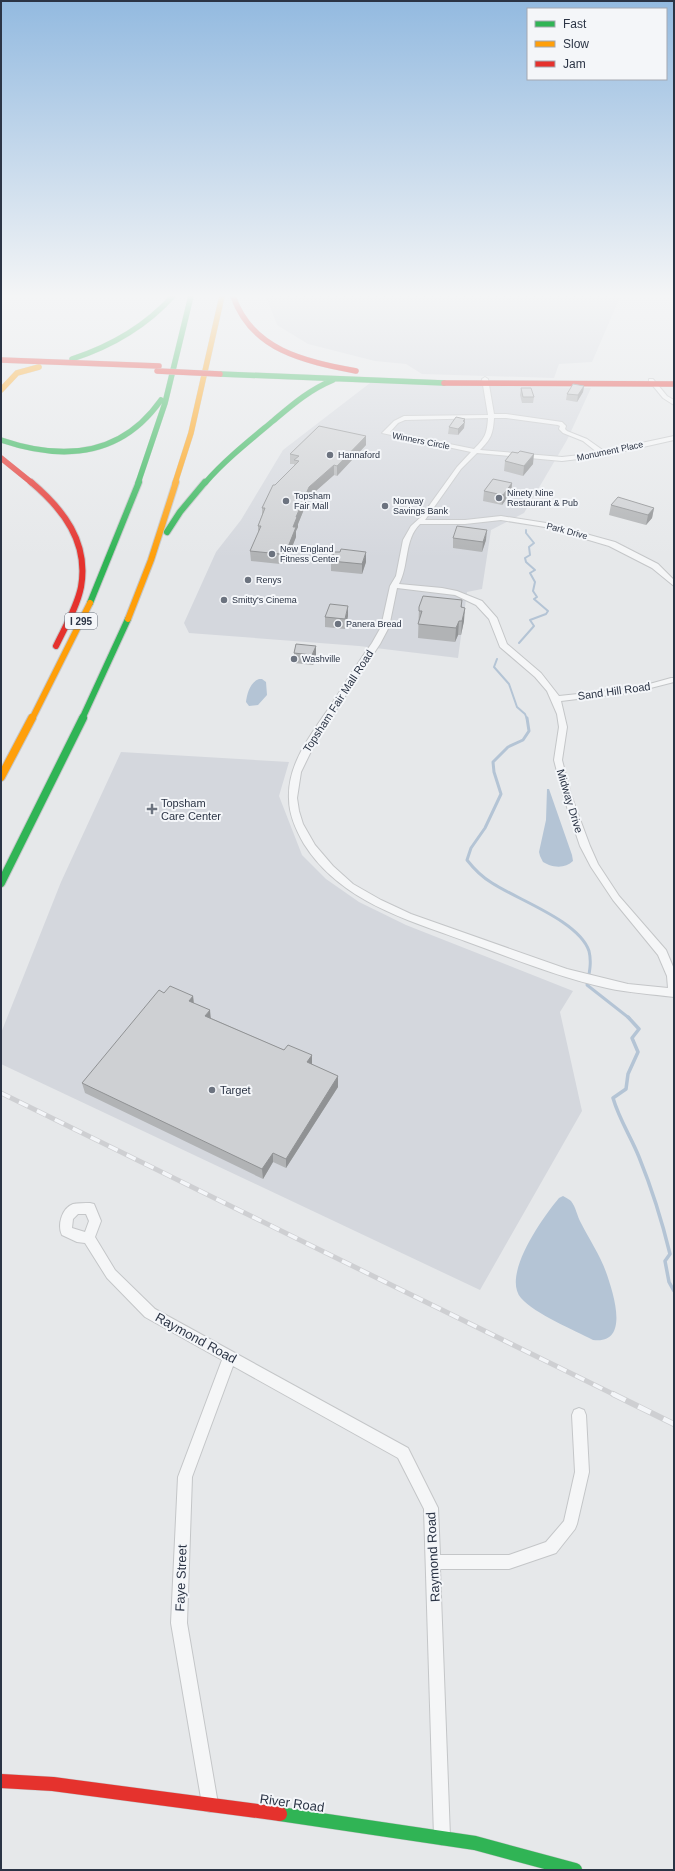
<svg xmlns="http://www.w3.org/2000/svg" width="675" height="1871" font-family="Helvetica,sans-serif">
  <style>
    .built { fill: #d4d7dd }
    .water { fill: #b4c4d5 }
    .lines { fill: none; stroke-linecap: round; stroke-linejoin: round }
    .stream-far2 { stroke: #b4c4d5; stroke-width: 2 }
    .stream-far1 { stroke: #b4c4d5; stroke-width: 3 }
    .stream { stroke: #b4c4d5; stroke-width: 3.5 }
    .street-casing { stroke: #c4c6c8; stroke-width: 2 }
    .fast-far3-casing { stroke: #c4c6c8; stroke-width: 6 }
    .fast-far2-casing { stroke: #c4c6c8; stroke-width: 8 }
    .fast-far1-casing { stroke: #c4c6c8; stroke-width: 10 }
    .fast-casing { stroke: #c4c6c8; stroke-width: 15 }
    .slow-far2-casing { stroke: #c4c6c8; stroke-width: 6 }
    .slow-far1-casing { stroke: #c4c6c8; stroke-width: 8 }
    .slow-casing { stroke: #c4c6c8; stroke-width: 10 }
    .jam-far2-casing { stroke: #c4c6c8; stroke-width: 6 }
    .jam-far1-casing { stroke: #c4c6c8; stroke-width: 8 }
    .jam-casing { stroke: #c4c6c8; stroke-width: 15 }
    .street { fill: #f5f6f7; fill-rule: evenodd }
    .fast-far3 { stroke: #30b455; stroke-width: 5.5 }
    .fast-far2 { stroke: #30b455; stroke-width: 6 }
    .fast-far1 { stroke: #30b455; stroke-width: 8 }
    .fast { stroke: #30b455; stroke-width: 14 }
    .slow-far2 { stroke: #ff9f0a; stroke-width: 5.5 }
    .slow-far1 { stroke: #ff9f0a; stroke-width: 6 }
    .slow { stroke: #ff9f0a; stroke-width: 8 }
    .jam-far2 { stroke: #e5322d; stroke-width: 5.5 }
    .jam-far1 { stroke: #e5322d; stroke-width: 6 }
    .jam { stroke: #e5322d; stroke-width: 14 }
    .rail-far1-casing { stroke: #cecfd2; stroke-width: 5 }
    .rail-casing { stroke: #cecfd2; stroke-width: 6 }
    .rail-far1 { stroke: #f4f6f9; stroke-width: 3.5; stroke-dasharray: 10; stroke-linecap: butt }
    .rail { stroke: #f4f6f9; stroke-width: 4.5; stroke-dasharray: 14; stroke-linecap: butt }
    .jam-bridge-casing { stroke: #b8bbbf; stroke-width: 6; stroke-linecap: butt }
    .jam-bridge { stroke: #e5322d; stroke-width: 5.5 }
    .wall { fill: #b1b3b5 }
    .shaded-wall { fill: #909294 }
    .building { fill: #ced0d3; stroke: #909294 }
    .poi-dot { fill: #6c737f; stroke: #f4f6f9; stroke-width: 1.5 }
    .labels { text-anchor: middle; dominant-baseline: central; stroke-width: 4; stroke-linejoin: round; paint-order: stroke }
    .far-street-label { font-size: 9px; fill: #2b3445; stroke: #f4f6f9 }
    .far-poi-label { font-size: 9px; fill: #2b3445; stroke: #f4f6f9; text-anchor: start }
    .shield { fill: #f4f6f9; stroke: #676e7b; stroke-width: 1 }
    .shield-label { font-size: 10px; font-weight: bold; fill: #2b3445 }
    .street-label { font-size: 11px; fill: #2b3445; stroke: #f4f6f9 }
    .poi-label { font-size: 11px; fill: #2b3445; stroke: #f4f6f9; text-anchor: start }
    .near-street-label { font-size: 13px; fill: #2b3445; stroke: #f4f6f9 }
  </style>
  <rect width="100%" height="100%" fill="#e6e8ea"/>
  <path class="built" d="M 266,296 L 613,296 L 620,297 L 592,362 L 559,364 L 554,378 L 422,374 L 406,364 L 375,361 L 308,344 L 277,325 Z
    M 370,383 L 591,388 L 567,440 L 524,513 L 491,530 L 482,589 L 467,592 L 458,658 L 359,646 L 189,633 L 184,623 L 216,552 L 241,520 L 283,450 Z
    M 121,752 L 289,762 L 279,796 L 302,855 L 326,879 L 359,902 L 406,925 L 573,991 L 560,1012 L 582,1111 L 480,1290 L 1,1064 L 1,1033 L 61,882 Z"/>
  <path class="water" d="M 259,679 L 262,679 L 266,682 L 267,695 L 258,705 L 249,706 L 246,702 C 247,694 250,682 259,679 Z
    M 547,789 L 549,789 L 572,855 L 573,861 C 567,867 558,868 549,865 L 543,862 L 540,856 L 539,852 L 546,820 Z
    M 563,1196 C 566,1198 569,1199 571,1201 C 576,1207 577,1216 581,1223 C 589,1239 600,1255 606,1272 C 613,1292 631,1345 593,1340 C 574,1330 535,1314 521,1298 C 501,1275 544,1216 559,1198 Z"/>
  <g class="lines">
    <path class="stream-far2" d="M 519,643 L 534,626 L 530,620 L 546,614 L 548,611 L 534,599 L 537,597 L 533,591 L 535,582 L 530,573 L 535,570 L 526,562 L 525,558 L 530,555 L 529,547 L 534,543 L 526,533 L 526,530
      M 497,659 L 494,667 L 509,684 L 517,707 L 525,714 L 527,719"/>
    <path class="stream-far1" d="M 527,718 L 529,731 L 523,740 L 508,747 L 493,762 L 494,772 L 501,794 L 485,828 L 471,848 L 467,860 C 474,869 482,877 492,883 C 518,900 579,921 589,951 C 592,963 589,974 587,985 L 629,1018"/>
    <path class="stream" d="M 628,1017 L 639,1029 L 632,1038 L 638,1052 L 628,1074 L 626,1089 L 613,1098 C 619,1119 631,1137 639,1157 C 652,1189 662,1221 670,1254 L 665,1261 L 669,1282 L 674,1291"/>
    <defs>
      <path id="street" d="M 485,377 L 488,379 L 494,414 L 506,414 L 562,422 L 566,426 L 565,429 L 567,431 L 587,439 L 604,451 L 674,436 L 674,440 L 603,456 L 562,461 L 477,453 L 461,469 L 425,520 L 465,520 L 501,516 L 546,523 L 615,542 L 658,564 L 674,580 L 674,586 L 652,568 L 609,546 L 545,527 L 501,520 L 465,524 L 420,524 C 404,539 409,566 399,584 L 442,588 L 457,591 L 482,601 L 497,618 L 507,644 L 541,673 L 559,696 L 635,688 L 671,678 L 674,678 L 674,682 L 635,692 L 561,701 L 567,727 L 562,760 L 571,795 L 590,846 L 598,864 L 619,896 L 666,950 L 674,969 L 674,997 C 652,994 629,993 607,988 C 558,977 512,958 465,941 C 405,919 340,901 304,844 C 296,830 289,815 289,799 C 287,762 314,731 333,702 C 346,682 358,662 372,643 L 381,627 L 390,586 L 396,576 L 403,540 L 411,526 L 421,517 L 457,467 L 471,452 L 382,433 L 394,421 L 404,416 L 488,415 L 482,379 ZM 488,418 C 487,434 485,438 474,449 L 390,432 L 398,423 L 405,420 ZM 494,418 L 506,418 L 558,425 L 560,426 L 559,429 L 563,433 L 583,441 L 598,453 L 562,457 L 480,450 C 491,439 493,434 494,418 ZM 397,588 L 455,595 L 476,605 L 489,619 L 500,647 L 535,677 L 547,691 L 557,714 L 559,727 L 554,760 L 563,795 L 580,846 L 591,867 L 613,900 L 658,955 L 667,976 L 668,988 L 628,984 L 567,969 L 411,914 L 381,900 L 353,884 L 333,866 L 315,845 L 303,824 L 299,811 L 297,798 L 301,772 L 318,737 L 380,644 L 389,627 Z
        M 649,379 L 653,379 L 667,396 L 674,400 L 674,405 L 663,398 L 649,381 Z
        M 90,1203 L 94,1204 L 101,1221 L 95,1237 L 115,1270 L 155,1309 L 408,1448 L 438,1508 L 440,1555 L 509,1555 L 546,1542 L 564,1521 L 575,1472 L 572,1415 L 574,1410 L 579,1408 L 584,1410 L 586,1415 L 589,1472 L 577,1524 L 575,1529 L 556,1553 L 509,1569 L 440,1569 L 450,1837 L 448,1843 L 442,1845 L 436,1843 L 434,1837 L 424,1509 L 398,1458 L 233,1366 L 192,1477 L 187,1623 L 218,1804 L 216,1810 L 210,1812 L 204,1810 L 202,1804 L 171,1623 L 178,1477 L 222,1360 L 145,1317 L 107,1278 L 85,1243 L 77,1242 L 62,1235 C 57,1225 62,1208 73,1204 C 78,1203 85,1203 90,1203 ZM 78,1214 L 86,1214 L 89,1221 L 85,1232 L 72,1228 L 73,1219 Z"/>
      <path id="fast-far3" d="M 72,359 C 112,346 145,327 173,296
        M 220,374 L 444,383
        M 1,440 C 63,461 121,457 161,400
        M 138,483 L 165,403 L 191,296
        M 205,483 C 225,460 249,441 273,421 C 292,405 309,390 333,380"/>
      <path id="fast-far2" d="M 167,532 L 180,512 L 205,482
        M 90,603 L 139,482
        M 82,719 L 128,619"/>
      <path id="fast-far1" d="M 1,883 L 83,718"/>
      <path id="fast" d="M 280,1814 L 475,1843 L 575,1870"/>
      <path id="slow-far2" d="M 1,390 L 17,373 L 39,367
        M 175,483 L 191,433 L 222,296"/>
      <path id="slow-far1" d="M 128,619 L 151,560 L 176,482
        M 32,719 L 90,603"/>
      <path id="slow" d="M 1,777 L 32,718"/>
      <path id="jam-far2" d="M 233,296 C 252,351 305,361 356,371
        M 1,360 L 159,366
        M 444,383 L 674,384
        M 1,458 L 32,483"/>
      <path id="jam-far1" d="M 31,482 C 63,509 89,542 81,587 C 77,607 65,627 56,646"/>
      <path id="jam" d="M 1,1781 L 53,1784 L 280,1814"/>
    </defs>
    <use href="#street" class="street-casing"/>
    <use href="#fast-far3" class="fast-far3-casing"/>
    <use href="#fast-far2" class="fast-far2-casing"/>
    <use href="#fast-far1" class="fast-far1-casing"/>
    <use href="#fast" class="fast-casing"/>
    <use href="#slow-far2" class="slow-far2-casing"/>
    <use href="#slow-far1" class="slow-far1-casing"/>
    <use href="#slow" class="slow-casing"/>
    <use href="#jam-far2" class="jam-far2-casing"/>
    <use href="#jam-far1" class="jam-far1-casing"/>
    <use href="#jam" class="jam-casing"/>
    <use href="#street" class="street"/>
    <use href="#fast-far3" class="fast-far3"/>
    <use href="#fast-far2" class="fast-far2"/>
    <use href="#fast-far1" class="fast-far1"/>
    <use href="#fast" class="fast"/>
    <use href="#slow-far2" class="slow-far2"/>
    <use href="#slow-far1" class="slow-far1"/>
    <use href="#slow" class="slow"/>
    <use href="#jam-far2" class="jam-far2"/>
    <use href="#jam-far1" class="jam-far1"/>
    <use href="#jam" class="jam"/>
    <defs>
      <path id="rail-far1" d="M 1,1093 L 615,1395"/>
      <path id="rail" d="M 613,1394 L 674,1424"/>
    </defs>
    <use href="#rail-far1" class="rail-far1-casing"/>
    <use href="#rail" class="rail-casing"/>
    <use href="#rail-far1" class="rail-far1"/>
    <use href="#rail" class="rail"/>
    <defs>
      <path id="jam-bridge" d="M 157,371 L 220,374"/>
    </defs>
    <use href="#jam-bridge" class="jam-bridge-casing"/>
    <use href="#jam-bridge" class="jam-bridge"/>
  </g>
  <path class="wall" d="M 584,386 L 583,392 L 577,402 L 566,400 L 567,394 Z
    M 521,388 L 534,397 L 533,403 L 522,403 L 520,395 Z
    M 465,419 L 464,428 L 458,435 L 448,434 L 449,427 Z
    M 366,445 L 337,476 L 334,475 L 309,497 L 298,524 L 298,527 L 296,531 L 296,537 L 286,562 L 280,564 L 251,561 L 250,551 L 258,533 L 258,526 L 262,515 L 262,508 L 275,485 L 295,466 L 294,464 L 290,464 L 290,454 Z
    M 505,461 L 533,464 L 523,476 L 504,471 Z
    M 512,483 L 511,493 L 502,505 L 483,501 L 484,491 Z
    M 611,505 L 654,508 L 652,518 L 646,525 L 609,515 Z
    M 453,538 L 486,540 L 482,552 L 453,548 Z
    M 331,561 L 366,562 L 362,574 L 331,571 Z
    M 462,600 L 462,607 L 464,621 L 461,635 L 458,635 L 455,642 L 418,638 L 419,607 Z
    M 348,616 L 345,629 L 325,627 L 325,617 Z
    M 296,644 L 316,657 L 313,665 L 294,663 L 294,653 Z
    M 164,993 L 193,996 L 194,1003 L 211,1018 L 284,1050 L 312,1055 L 312,1064 L 338,1087 L 286,1168 L 273,1162 L 263,1179 L 85,1093 L 82,1083 Z"/>
  <path class="shaded-wall" d="M 584,386 L 583,392 L 577,402 L 578,395 Z
    M 465,419 L 464,428 L 458,435 L 458,429 Z
    M 366,436 L 366,445 L 337,476 L 337,466 Z
    M 534,454 L 533,464 L 523,476 L 524,466 Z
    M 334,465 L 334,475 L 309,497 L 298,524 L 298,527 L 296,531 L 296,537 L 286,562 L 280,564 L 280,554 L 293,527 L 296,517 L 309,487 Z
    M 512,483 L 511,493 L 502,505 L 503,495 Z
    M 654,508 L 652,518 L 646,525 L 648,515 Z
    M 487,530 L 486,540 L 482,552 L 483,542 Z
    M 366,552 L 366,562 L 362,574 L 362,564 Z
    M 348,606 L 348,616 L 345,629 L 345,619 Z
    M 465,608 L 464,621 L 461,635 L 462,621 Z
    M 459,621 L 458,635 L 455,642 L 456,628 Z
    M 316,646 L 316,657 L 313,665 L 312,655 Z
    M 193,996 L 194,1007 L 189,1001 Z
    M 210,1010 L 211,1020 L 205,1016 Z
    M 312,1055 L 312,1065 L 307,1062 Z
    M 338,1076 L 338,1087 L 286,1168 L 286,1159 Z
    M 273,1153 L 273,1162 L 263,1179 L 262,1169 Z"/>
  <path class="building" d="M 573,384 L 584,386 L 578,395 L 567,394 Z
    M 521,388 L 531,388 L 534,397 L 523,397 Z
    M 456,417 L 465,419 L 463,421 L 465,422 L 458,429 L 449,427 Z
    M 319,426 L 366,436 L 337,466 L 334,465 L 309,487 L 296,517 L 297,517 L 293,527 L 296,527 L 286,552 L 280,554 L 250,551 L 261,526 L 258,526 L 265,508 L 262,508 L 273,485 L 275,485 L 299,461 L 294,460 L 299,456 L 290,454 Z
    M 520,451 L 534,454 L 524,466 L 505,461 L 512,452 L 518,453 Z
    M 493,479 L 512,483 L 503,495 L 484,491 Z
    M 618,497 L 654,508 L 648,515 L 611,505 Z
    M 457,526 L 487,530 L 483,542 L 453,538 Z
    M 341,549 L 366,552 L 362,564 L 331,561 L 334,552 L 340,552 Z
    M 423,596 L 462,600 L 461,607 L 465,608 L 462,621 L 459,621 L 456,628 L 418,624 L 422,611 L 419,611 L 419,607 Z
    M 330,604 L 348,606 L 345,619 L 325,617 Z
    M 296,644 L 316,646 L 312,655 L 294,653 Z
    M 170,986 L 193,996 L 189,1001 L 210,1010 L 205,1016 L 284,1050 L 288,1045 L 312,1055 L 307,1062 L 338,1076 L 286,1159 L 273,1153 L 262,1169 L 82,1083 L 159,990 L 164,993 Z"/>
  <linearGradient id="sky" x2="0" y2="1"><stop stop-color="#93bae0"/><stop offset="0.53" stop-color="#f4f5f6"/><stop offset="1" stop-color="#f4f5f6" stop-opacity="0"/></linearGradient>
  <rect width="675" height="558" fill="url(#sky)"/>
  <g class="poi-dot">
    <circle cx="330" cy="455" r="4"/>
    <circle cx="499" cy="498" r="4"/>
    <circle cx="286" cy="501" r="4"/>
    <circle cx="385" cy="506" r="4"/>
    <circle cx="272" cy="554" r="4"/>
    <circle cx="248" cy="580" r="4"/>
    <circle cx="224" cy="600" r="4"/>
    <circle cx="338" cy="624" r="4"/>
    <circle cx="294" cy="659" r="4"/>
    <path d="M150 803h4v4h4v4h-4v4h-4v-4h-4v-4h4z"/>
    <circle cx="212" cy="1090" r="4"/>
  </g>
  <g class="labels">
    <g class="far-street-label">
      <text transform="translate(421 441) rotate(11)">Winners Circle</text>
      <text transform="translate(610 451) rotate(-12)">Monument Place</text>
      <text transform="translate(567 531) rotate(15)">Park Drive</text>
    </g>
    <g class="far-poi-label">
      <text x="338" y="455">Hannaford</text>
      <text x="507" y="493">Ninety Nine<tspan x="507" dy="10">Restaurant &amp; Pub</tspan></text>
      <text x="294" y="496">Topsham<tspan x="294" dy="10">Fair Mall</tspan></text>
      <text x="393" y="501">Norway<tspan x="393" dy="10">Savings Bank</tspan></text>
      <text x="280" y="549">New England<tspan x="280" dy="10">Fitness Center</tspan></text>
      <text x="256" y="580">Renys</text>
      <text x="232" y="600">Smitty's Cinema</text>
      <text x="346" y="624">Panera Bread</text>
      <text x="302" y="659">Washville</text>
    </g>
    <rect class="shield" x="65" y="613" width="32" height="16" rx="3"/>
    <g class="shield-label">
      <text x="81" y="621">I 295</text>
    </g>
    <g class="street-label">
      <text transform="translate(614 691) rotate(-8)">Sand Hill Road</text>
      <text transform="translate(338 701) rotate(-57)">Topsham Fair Mall Road</text>
      <text transform="translate(570 801) rotate(73)">Midway Drive</text>
    </g>
    <g class="poi-label">
      <text x="161" y="803">Topsham<tspan x="161" dy="13">Care Center</tspan></text>
      <text x="220" y="1090">Target</text>
    </g>
    <g class="near-street-label">
      <text transform="translate(196 1338) rotate(29)">Raymond Road</text>
      <text transform="translate(433 1557) rotate(-93)">Raymond Road</text>
      <text transform="translate(181 1578) rotate(-88)">Faye Street</text>
      <text transform="translate(292 1803) rotate(8)">River Road</text>
    </g>
  </g>
  <rect width="675" height="1871" fill="none" stroke="#2b3445" stroke-width="4"/>
  <rect x="527" y="8" width="140" height="72" fill="#f4f6f9" stroke="#a4a8b1"/>
  <rect x="535" y="21" width="20" height="6" fill="#30b455" stroke="#a4a8b1"/>
  <text x="563" y="28" font-size="12" fill="#2b3445">Fast</text>
  <rect x="535" y="41" width="20" height="6" fill="#ff9f0a" stroke="#a4a8b1"/>
  <text x="563" y="48" font-size="12" fill="#2b3445">Slow</text>
  <rect x="535" y="61" width="20" height="6" fill="#e5322d" stroke="#a4a8b1"/>
  <text x="563" y="68" font-size="12" fill="#2b3445">Jam</text>
</svg>
